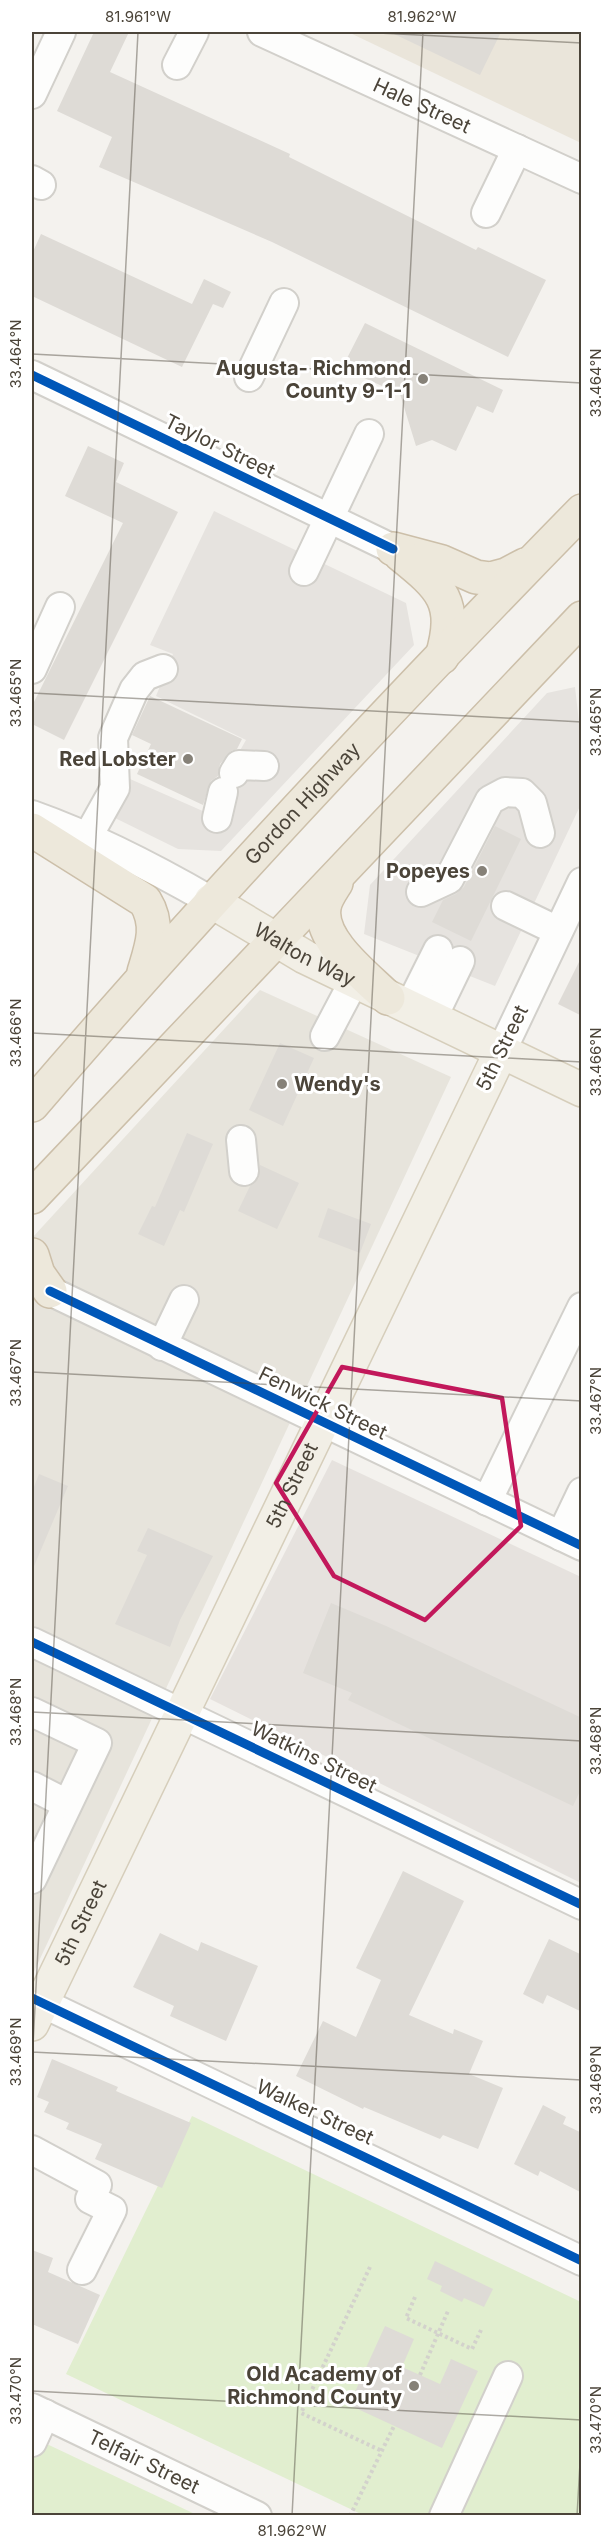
<svg xmlns="http://www.w3.org/2000/svg" width="613" height="2547" font-family="Inter,sans-serif">
  <style>
    .residential { fill: #e7e4dc }
    .industrial { fill: #e6e2de }
    .education { fill: #eae5da }
    .green { fill: #e1eecf }
    .parking { fill: #e6e3df }
    .building { fill: #dedbd6 }
    .lines { fill: none; stroke-linecap: round; stroke-linejoin: round }
    .minor-casing { stroke: #d2d0cb; stroke-width: 32 }
    .major-casing { stroke: #d6cebb; stroke-width: 36 }
    .highway-casing { stroke: #ccbfa9; stroke-width: 36 }
    .path { stroke: #d3d2cc; stroke-width: 4; stroke-dasharray: 3 3; stroke-linecap: butt }
    .minor { stroke: #fdfdfc; stroke-width: 28 }
    .major { stroke: #f2efe6; stroke-width: 33 }
    .highway { stroke: #ede8db; stroke-width: 33 }
    .cycleway-casing { stroke: #fff; stroke-width: 13 }
    .cycleway { stroke: #0057b8; stroke-width: 9 }
    .marked { fill: none; stroke: #c2185b; stroke-width: 4.5; stroke-linejoin: round }
    .ticks { fill: none; stroke: #4b4439; stroke-width: 1.5; stroke-opacity: 0.45 }
    .poi-dot { fill: #868178; stroke: #fff; stroke-width: 2 }
    .labels { text-anchor: middle; dominant-baseline: central; stroke-width: 6; stroke-linejoin: round; paint-order: stroke }
    .street-label { font-size: 20px; fill: #4b4439; stroke: #fff }
    .poi-label { font-size: 20px; font-weight: bold; fill: #4b4439; stroke: #fff; text-anchor: end }
    .neatline { fill: none; stroke: #4b4439; stroke-width: 2 }
    .ticks-label { font-size: 15px; text-anchor: middle; fill: #4b4439 }
  </style>
  <rect width="100%" height="100%" fill="#f4f2ee"/>
  <path class="residential" d="M 260,990 L 451,1077 L 32,1976 L 32,1238 Z"/>
  <path class="industrial" d="M 332,1460 L 581,1577 L 581,1883 L 210,1699 Z"/>
  <path class="education" d="M 348,32 L 581,32 L 581,143 Z"/>
  <path class="green" d="M 192,2116 L 581,2302 L 581,2515 L 363,2515 L 66,2374 Z
    M 32,2437 L 197,2515 L 32,2515 Z"/>
  <path class="parking" d="M 214,511 L 406,603 L 414,645 L 221,851 L 178,849 L 113,817 L 130,779 L 205,812 L 246,740 L 156,696 L 173,654 L 150,645 Z
    M 575,687 L 581,740 L 581,804 L 495,986 L 364,934 L 370,885 L 547,693 Z"/>
  <path class="building" d="M 94,32 L 129,32 L 110,72 L 290,154 L 289,157 L 476,250 L 478,247 L 546,280 L 508,357 L 272,242 L 99,167 L 112,137 L 57,111 Z
    M 390,32 L 501,32 L 480,75 Z
    M 41,234 L 192,304 L 204,279 L 231,292 L 223,308 L 213,304 L 182,367 L 32,296 L 32,254 Z
    M 365,323 L 503,390 L 493,413 L 477,406 L 456,451 L 432,440 L 416,446 L 400,394 L 342,368 Z
    M 88,446 L 124,463 L 116,482 L 178,512 L 64,740 L 32,724 L 32,706 L 123,523 L 65,496 Z
    M 150,696 L 242,739 L 237,749 L 231,751 L 220,764 L 218,776 L 211,781 L 203,805 L 137,774 L 151,744 L 132,735 Z
    M 495,826 L 521,839 L 471,941 L 432,922 L 443,900 L 456,894 L 464,887 Z
    M 582,956 L 582,1016 L 558,1004 Z
    M 280,1043 L 314,1058 L 283,1126 L 249,1110 Z
    M 187,1133 L 213,1144 L 184,1212 L 180,1210 L 164,1246 L 138,1234 L 152,1206 L 155,1207 Z
    M 260,1165 L 299,1183 L 277,1229 L 238,1211 L 250,1186 L 259,1178 Z
    M 328,1208 L 371,1224 L 360,1253 L 318,1237 Z
    M 39,1474 L 68,1486 L 32,1571 L 32,1492 Z
    M 148,1528 L 213,1556 L 180,1620 L 170,1647 L 115,1624 L 147,1555 L 137,1551 Z
    M 331,1603 L 386,1626 L 582,1718 L 582,1787 L 573,1806 L 348,1700 L 352,1693 L 303,1673 Z
    M 403,1871 L 464,1901 L 409,2015 L 453,2034 L 454,2029 L 483,2041 L 469,2074 L 503,2088 L 478,2149 L 443,2135 L 440,2139 L 364,2107 L 363,2109 L 296,2076 L 323,2021 L 356,2037 L 381,1980 L 356,1968 Z
    M 160,1933 L 198,1951 L 201,1942 L 258,1966 L 226,2041 L 170,2016 L 174,2006 L 133,1987 Z
    M 549,1939 L 582,1955 L 582,2012 L 547,1995 L 543,2004 L 523,1994 Z
    M 52,2059 L 118,2087 L 116,2091 L 191,2123 L 162,2188 L 95,2159 L 102,2144 L 66,2129 L 69,2123 L 44,2112 L 49,2102 L 37,2097 Z
    M 543,2105 L 566,2117 L 563,2124 L 582,2133 L 582,2193 L 540,2171 L 538,2176 L 514,2164 Z
    M 32,2250 L 53,2258 L 48,2272 L 100,2295 L 78,2344 L 32,2324 Z
    M 435,2261 L 493,2289 L 484,2307 L 464,2298 L 462,2302 L 440,2291 L 442,2286 L 427,2279 Z
    M 385,2326 L 414,2339 L 402,2367 L 440,2384 L 451,2359 L 478,2371 L 442,2448 L 349,2405 Z"/>
  <g class="lines">
    <defs>
      <g id="minor">
        <path id="s1" d="M 262,32 L 582,179"/>
        <path d="M 177,65 L 194,32"/>
        <path d="M 32,94 L 61,32"/>
        <path d="M 32,180 L 41,185"/>
        <path d="M 486,213 L 517,149"/>
        <path d="M 32,375 L 393,549"/>
        <path d="M 249,377 L 284,303"/>
        <path d="M 304,571 L 369,434"/>
        <path d="M 32,669 L 60,607"/>
        <path d="M 234,773 L 239,765 L 264,766"/>
        <path d="M 32,815 C 94,837 154,868 211,901"/>
        <path d="M 217,818 L 223,792"/>
        <path d="M 87,838 L 115,788 L 113,738 L 134,690 L 145,676 L 163,669"/>
        <path d="M 421,892 L 449,879 L 490,800 L 505,792 L 522,793 L 532,803 L 540,833"/>
        <path d="M 506,906 L 558,931"/>
        <path d="M 409,1008 L 438,950"/>
        <path d="M 432,1019 L 460,961"/>
        <path d="M 325,1036 L 354,981"/>
        <path d="M 501,1052 L 582,882"/>
        <path d="M 241,1140 L 244,1171"/>
        <path d="M 50,1291 L 582,1546"/>
        <path d="M 162,1346 L 184,1300"/>
        <path d="M 487,1501 L 582,1307"/>
        <path d="M 561,1536 L 582,1492"/>
        <path d="M 32,1642 L 582,1905"/>
        <path d="M 32,1712 L 97,1743 L 32,1879"/>
        <path d="M 32,1786 L 67,1804"/>
        <path d="M 32,1998 L 582,2261"/>
        <path d="M 32,2150 L 97,2185 L 90,2199 L 112,2210 L 82,2270"/>
        <path id="s2" d="M 32,2408 L 257,2516"/>
        <path d="M 32,2442 L 45,2414"/>
        <path d="M 444,2516 L 508,2376"/>
      </g>
      <g id="major">
        <path id="s3" d="M 211,901 L 305,957 L 582,1090"/>
        <path id="s4" d="M 32,2024 L 501,1052"/>
      </g>
      <g id="highway">
        <path d="M 393,549 L 442,562 L 476,577 L 491,579 L 506,575 L 525,565"/>
        <path d="M 401,555 C 442,588 458,602 442,657"/>
        <path d="M 32,830 L 145,901 C 160,925 152,946 144,972"/>
        <path d="M 336,883 C 331,891 325,899 324,908 C 319,941 366,976 388,998"/>
        <path id="s5" d="M 32,1105 C 208,900 393,704 582,511"/>
        <path d="M 32,1197 L 582,618"/>
        <path d="M 32,1255 L 38,1274 L 50,1291"/>
      </g>
    </defs>
    <use href="#minor" class="minor-casing"/>
    <use href="#major" class="major-casing"/>
    <use href="#highway" class="highway-casing"/>
    <path class="path" d="M 370,2267 L 301,2413 L 382,2451
      M 415,2297 L 406,2318 L 472,2349 L 481,2330
      M 420,2375 L 448,2311
      M 350,2516 L 394,2426"/>
    <use href="#minor" class="minor"/>
    <use href="#major" class="major"/>
    <use href="#highway" class="highway"/>
    <defs>
      <path id="cycleway" d="M 32,375 L 393,549
        M 50,1291 L 582,1546
        M 32,1642 L 582,1905
        M 32,1998 L 582,2261"/>
    </defs>
    <use href="#cycleway" class="cycleway-casing"/>
    <use href="#cycleway" class="cycleway"/>
  </g>
  <path class="marked" d="M 342,1367 L 502,1398 L 521,1526 L 425,1620 L 334,1576 L 276,1483 Z"/>
  <path class="ticks" d="M 358,32 L 582,43M 32,354 L 582,383M 32,693 L 582,722M 32,1033 L 582,1062M 32,1372 L 582,1401M 32,1712 L 582,1741M 32,2052 L 582,2080M 32,2064 L 138,32M 32,2391 L 582,2420M 292,2516 L 423,32M 577,2516 L 582,2428"/>
  <g class="poi-dot">
    <circle cx="423" cy="379" r="6"/>
    <circle cx="188" cy="759" r="6"/>
    <circle cx="482" cy="871" r="6"/>
    <circle cx="282" cy="1084" r="6"/>
    <circle cx="414" cy="2386" r="6"/>
  </g>
  <g class="labels">
    <g class="street-label">
      <text stroke="none"><textPath href="#s1" startOffset="176">Hale Street</textPath></text>
      <text transform="translate(220 446) rotate(26)">Taylor Street</text>
      <text stroke="none"><textPath href="#s5" startOffset="405">Gordon Highway</textPath></text>
      <text stroke="none"><textPath href="#s3" startOffset="108">Walton Way</textPath></text>
      <text transform="translate(502 1048) rotate(-64)">5th Street</text>
      <text transform="translate(323 1403) rotate(26)">Fenwick Street</text>
      <text stroke="none"><textPath href="#s4" startOffset="598">5th Street</textPath></text>
      <text transform="translate(314 1757) rotate(26)">Watkins Street</text>
      <text stroke="none"><textPath href="#s4" startOffset="112">5th Street</textPath></text>
      <text transform="translate(315 2112) rotate(25)">Walker Street</text>
      <text stroke="none"><textPath href="#s2" startOffset="124">Telfair Street</textPath></text>
    </g>
    <g class="poi-label">
      <text x="411" y="368">Augusta- Richmond<tspan x="411" dy="23">County 9-1-1</tspan></text>
      <text x="176" y="759">Red Lobster</text>
      <text x="470" y="871">Popeyes</text>
      <text x="294" y="1084" text-anchor="start">Wendy's</text>
      <text x="402" y="2374">Old Academy of<tspan x="402" dy="23">Richmond County</tspan></text>
    </g>
  </g>
  <rect width="613" height="2547" fill="none" stroke="#ffffff" stroke-width="66"/>
  <rect x="33" y="33" width="547" height="2481" class="neatline"/>
  <g class="ticks-label">
    <text x="138" y="22">81.961°W</text>
    <text x="422" y="22">81.962°W</text>
    <text transform="translate(16 354) rotate(-90)" y="5">33.464°N</text>
    <text transform="translate(596 383) rotate(-90)" y="5">33.464°N</text>
    <text transform="translate(16 693) rotate(-90)" y="5">33.465°N</text>
    <text transform="translate(596 722) rotate(-90)" y="5">33.465°N</text>
    <text transform="translate(16 1033) rotate(-90)" y="5">33.466°N</text>
    <text transform="translate(596 1062) rotate(-90)" y="5">33.466°N</text>
    <text transform="translate(16 1373) rotate(-90)" y="5">33.467°N</text>
    <text transform="translate(596 1401) rotate(-90)" y="5">33.467°N</text>
    <text transform="translate(16 1712) rotate(-90)" y="5">33.468°N</text>
    <text transform="translate(596 1741) rotate(-90)" y="5">33.468°N</text>
    <text transform="translate(16 2052) rotate(-90)" y="5">33.469°N</text>
    <text transform="translate(596 2080) rotate(-90)" y="5">33.469°N</text>
    <text transform="translate(16 2391) rotate(-90)" y="5">33.470°N</text>
    <text transform="translate(596 2420) rotate(-90)" y="5">33.470°N</text>
    <text x="292" y="2536">81.962°W</text>
  </g>
</svg>
